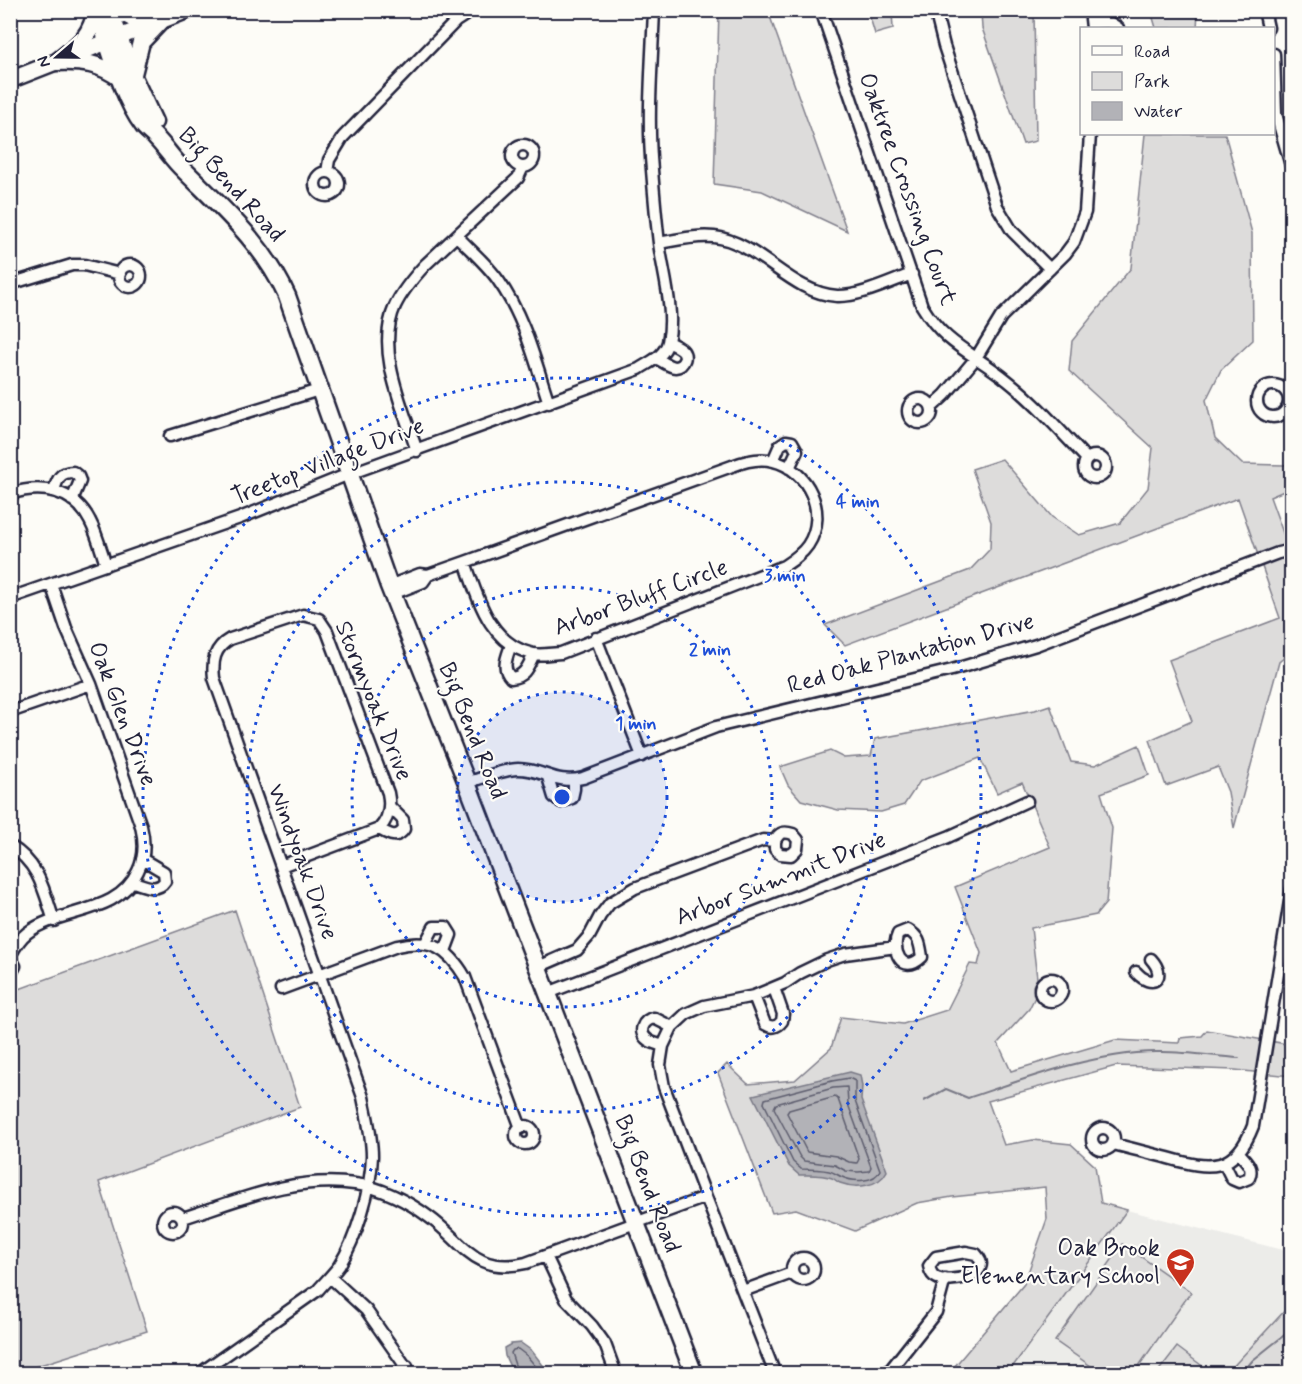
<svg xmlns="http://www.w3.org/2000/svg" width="1302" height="1384" font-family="Mynerve,sans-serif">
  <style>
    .built { fill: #ecece9 }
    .green { fill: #dddcdb; stroke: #807f8b; stroke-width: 1.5 }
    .water { fill: #b2b2b7; stroke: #787885; stroke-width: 1.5 }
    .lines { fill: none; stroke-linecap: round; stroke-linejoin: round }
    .shore { stroke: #5c5c6d; stroke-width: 1.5 }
    .stream { stroke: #787885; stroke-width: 2 }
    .street-casing { stroke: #22223b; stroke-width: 15 }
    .secondary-casing { stroke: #22223b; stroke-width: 20 }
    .primary-casing { stroke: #22223b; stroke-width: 21 }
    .street { stroke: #fdfcf7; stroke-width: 10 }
    .secondary { stroke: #fdfcf7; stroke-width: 15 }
    .primary { stroke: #fdfcf7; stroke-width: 16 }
    .ring { fill: none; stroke: #1d4ed8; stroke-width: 3; stroke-dasharray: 3 6 }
    .labels { text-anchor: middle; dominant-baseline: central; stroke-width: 4.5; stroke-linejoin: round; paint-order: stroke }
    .street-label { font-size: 24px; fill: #22223b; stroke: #fdfcf7 }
    .poi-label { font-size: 24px; fill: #22223b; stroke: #fdfcf7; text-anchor: end }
    .centre { fill: #1d4ed8; stroke: #fdfcf7; stroke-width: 3 }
    .ring-label { font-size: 18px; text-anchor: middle; font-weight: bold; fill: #1d4ed8; stroke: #fdfcf7; stroke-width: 4.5; stroke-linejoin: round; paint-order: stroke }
  </style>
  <rect width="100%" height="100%" fill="#fdfcf7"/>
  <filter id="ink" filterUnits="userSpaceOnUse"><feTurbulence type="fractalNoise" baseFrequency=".0167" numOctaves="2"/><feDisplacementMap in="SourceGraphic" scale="12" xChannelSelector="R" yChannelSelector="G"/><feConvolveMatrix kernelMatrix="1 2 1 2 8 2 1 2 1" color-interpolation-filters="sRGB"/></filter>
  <g filter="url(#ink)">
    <path class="built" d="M 1127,1210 L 1291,1252 L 1291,1325 L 1257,1373 L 1008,1374 Z"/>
    <path class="green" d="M 719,11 L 768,11 L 847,231 L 762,191 L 714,184 Z
      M 868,11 L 892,11 L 893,29 L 875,34 Z
      M 981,11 L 1034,11 L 1036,141 L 1023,144 L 982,28 Z
      M 1151,11 L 1198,11 L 1197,28 L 1156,28 Z
      M 1145,134 L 1225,134 L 1252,233 L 1253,340 L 1221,370 L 1206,400 L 1215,438 L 1242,464 L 1284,465 L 1292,464 L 1291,488 L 1270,497 L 1291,555 L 1291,652 L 1279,662 L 1234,828 L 1228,792 L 1218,767 L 1166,786 L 1150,740 L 1192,721 L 1169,660 L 1280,618 L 1238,498 L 845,645 L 825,625 L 970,570 L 990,549 L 991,522 L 972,469 L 1002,459 L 1052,517 L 1079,535 L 1120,523 L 1148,488 L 1153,448 L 1069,371 L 1072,341 L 1131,268 Z
      M 1050,705 L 1071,762 L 1095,765 L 1139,745 L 1149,775 L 1101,793 L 1112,828 L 1106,903 L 1096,915 L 1031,928 L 1037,978 L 1033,986 L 1035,997 L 1029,1009 L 998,1043 L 1011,1071 L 1115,1040 L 1179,1043 L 1180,1038 L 1202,1036 L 1207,1030 L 1292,1045 L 1291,1076 L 1235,1070 L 1116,1066 L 988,1101 L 1004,1145 L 1033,1140 L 1071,1144 L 1095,1166 L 1101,1203 L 1127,1210 L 1008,1373 L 949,1373 L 1024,1284 L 1047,1219 L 1045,1187 L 952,1197 L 917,1203 L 855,1231 L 796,1209 L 772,1213 L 718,1073 L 727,1064 L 748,1084 L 795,1080 L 831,1048 L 841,1017 L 903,1024 L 947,1010 L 970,964 L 978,965 L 981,953 L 955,887 L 1050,847 L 1022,782 L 997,793 L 980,758 L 920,781 L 904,805 L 881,812 L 838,810 L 801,800 L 788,785 L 780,767 L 830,751 L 844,758 L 871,756 L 875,739 L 1035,710 Z
      M 235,910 L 300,1107 L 99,1182 L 147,1331 L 15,1373 L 10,1361 L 11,992 Z
      M 1123,1244 L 1191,1292 L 1134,1373 L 1101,1373 L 1055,1341 Z
      M 1291,1304 L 1291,1373 L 1227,1373 Z
      M 1177,1347 L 1205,1368 L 1200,1373 L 1157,1373 Z"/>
    <path class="water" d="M 850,1072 L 860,1075 L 862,1086 L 861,1100 L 887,1171 C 879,1187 856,1189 840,1183 C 837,1182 835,1179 832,1178 C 822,1174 810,1175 799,1175 L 789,1166 L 753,1095 Z
      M 521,1343 L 532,1351 L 549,1373 L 513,1373 L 505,1356 L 504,1348 L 511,1344 Z"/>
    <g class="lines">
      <path class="shore" d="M 849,1078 L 855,1081 L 855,1101 L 880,1170 C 875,1183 853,1182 842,1177 C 837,1175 834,1172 829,1171 C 819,1169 810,1169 801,1169 L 793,1162 L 764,1103 L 765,1099 L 832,1081 Z
        M 847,1087 L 848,1104 L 871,1167 L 869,1171 L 858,1172 L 846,1171 L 835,1165 L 804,1161 L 800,1157 L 774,1108 L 776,1104 L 833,1088 Z
        M 835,1097 L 838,1099 L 859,1159 L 857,1163 L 849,1162 L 836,1156 L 807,1152 L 787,1113 L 789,1110 Z
        M 518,1374 L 511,1353 L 513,1350 L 518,1349 L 527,1356 L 542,1374"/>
      <path class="stream" d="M 1289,1064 L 1292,1064
        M 924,1101 L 946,1089 L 968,1098 C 1028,1078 1092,1053 1156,1052 C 1183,1051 1212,1056 1239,1058
        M 1241,1374 L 1253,1360 L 1292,1329"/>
      <defs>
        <path id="street" d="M 821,10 L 922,306 C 946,346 974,353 1008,381 C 1037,404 1061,432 1087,459
          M 935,10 L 944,46 L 997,206 L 1012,231 L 1050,269
          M 1090,10 L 1092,28
          M 1264,10 L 1268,28
          M 1092,23 L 1109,22 L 1118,28
          M 1274,54 L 1276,114 L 1292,169
          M512 156a11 11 0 1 1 22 0a11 11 0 1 1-22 0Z
          M 327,172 L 329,160 L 343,137 L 456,21 L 473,10
          M315 184a12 12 0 1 1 24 0a12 12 0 1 1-24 0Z
          M 457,236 C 470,250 487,264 498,280 C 524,316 535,361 549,403
          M 659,243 C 676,240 696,235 714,237 C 759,242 790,293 837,296 C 859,297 890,282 912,274
          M119 276a11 11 0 1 1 22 0a11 11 0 1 1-22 0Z
          M 10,284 L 72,265 L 84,265 L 120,274
          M 658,359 C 663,362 670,367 675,367 C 685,366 688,354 681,349 C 677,346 672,344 668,342
          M1257 401a16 16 0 1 1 32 0a16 16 0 1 1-32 0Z
          M908 411a12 12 0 1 1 24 0a12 12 0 1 1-24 0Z
          M 932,407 L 945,395 L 976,358 L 1001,317 L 1065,254 L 1074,242 L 1085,212 L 1090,134
          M 170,436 L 319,390
          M 417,451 C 403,408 375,350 395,306 C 402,291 414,277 425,265 L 518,178 L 523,167
          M1084 467a11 11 0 1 1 22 0a11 11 0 1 1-22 0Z
          M 773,461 L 780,445 L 786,441 L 792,442 L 797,451 L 789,468
          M 54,491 C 57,479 60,472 73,472 L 78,476 L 80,481 L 72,500
          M 10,494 C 41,484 74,489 90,521 C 97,534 101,550 106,565
          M 389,586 L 420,574 L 428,575 L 465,562 L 732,466 C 745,461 759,457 773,461 C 808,469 829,513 808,545 C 802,554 793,560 784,566 L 561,653 C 553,653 542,656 533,654 C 489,644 478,598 465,562
          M 392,594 L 423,582 L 428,575
          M 10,598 L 240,518 L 349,474 L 639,369 C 651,361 664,357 668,342 C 675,311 663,273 659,243 C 656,219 654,194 652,170 C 647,117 652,63 654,10
          M 596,638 L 642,756
          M 511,645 C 507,657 501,668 511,678 C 525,677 528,666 534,654
          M 10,712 L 91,684
          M 548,777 L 554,797 L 561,802 L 572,798 L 574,789 L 574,781
          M 467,783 C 482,778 504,769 518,769 C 544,769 555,785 583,778 L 716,727 L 952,670 L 1036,645 L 1278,553 L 1292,550
          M 379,829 C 388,834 397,840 404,829 L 403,820 L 390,807
          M 10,846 C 39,863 44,891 54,921
          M 133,882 C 144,885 157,893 165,881 L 164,872 L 142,859
          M 908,930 C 920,937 920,945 922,957 C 901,977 891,948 898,934 Z
          M 425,944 L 434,927 L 446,927 L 451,935 L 445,951
          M 10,956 C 15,947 19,939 27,933 C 61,907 118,916 138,871 C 145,857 145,842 141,826 L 91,684 L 66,628 L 51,584
          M 10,957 L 15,966 L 10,975
          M 538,967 L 577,950 L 590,935 L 600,916 L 610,903 L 635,888 L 763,840 L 775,841 L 775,849 L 780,854 L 791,855 L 797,849 L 798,840 L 793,834 C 784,831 779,832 775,841
          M 1136,972 C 1152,990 1168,978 1151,959
          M1040 990a11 11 0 1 1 22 0a11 11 0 1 1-22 0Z
          M 281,989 L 397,946 C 431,938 448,948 465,977 L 521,1128
          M 548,993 L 948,837 L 1027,801
          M 754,996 L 765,1024 C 771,1028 777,1028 782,1021 L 783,1014 L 774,988
          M 663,1046 C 658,1044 652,1043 648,1040 C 637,1032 643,1020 654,1018 L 672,1027
          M516 1135a9 9 0 1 1 18 0a9 9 0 1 1-18 0Z
          M1092 1139a11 11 0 1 1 22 0a11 11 0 1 1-22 0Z
          M 1114,1144 C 1132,1149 1150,1153 1168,1158 C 1210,1170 1235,1173 1253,1126 L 1292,889
          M 1224,1163 L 1232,1179 L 1239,1182 L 1249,1178 C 1254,1167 1246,1161 1239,1153
          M 706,1197 L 664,1087 L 660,1065 L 663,1046 L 672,1027 L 686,1014 L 704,1006 L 754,996 L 785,983 L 800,973 L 827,960 L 845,954 L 896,947
          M163 1222a10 10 0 1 1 20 0a10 10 0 1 1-20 0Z
          M 183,1218 C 239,1200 295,1175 355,1184 C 381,1187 409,1202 429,1217 C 465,1243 474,1275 526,1263 L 706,1197 L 775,1374
          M 966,1252 L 976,1254 C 996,1276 949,1283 937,1278 C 932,1276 930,1271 929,1266 L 936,1257 Z
          M 546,1256 L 566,1299 L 592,1326 L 605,1344 L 616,1374
          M792 1269a11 11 0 1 1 22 0a11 11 0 1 1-22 0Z
          M 330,1277 L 366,1310 L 411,1374
          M 743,1291 L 792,1273
          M 199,1374 L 318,1290 C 325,1282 333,1274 339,1266 C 357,1237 371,1190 372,1156 C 372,1136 367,1117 363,1097 L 214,678 C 212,661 214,648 230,639 L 303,615 L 319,619 L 327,631 L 388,793 C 391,807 389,819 379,829 L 281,866
          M 396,1374 L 407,1366
          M 887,1374 L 936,1312 L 945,1279"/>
        <path id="secondary" d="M 10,80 L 188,10"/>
        <path id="primary" d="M 97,10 C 109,44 122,98 143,125 C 146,130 152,133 156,138 C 166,148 173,160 183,169 C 223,209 263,243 287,296 L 389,586 L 467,783 L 694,1374
          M 110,10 L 132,75 L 154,122
          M 117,10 L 134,19 L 160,22
          M 57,62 C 81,61 101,63 121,79
          M 57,62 C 78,45 91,38 96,10
          M 133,74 L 141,42 L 160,22"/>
      </defs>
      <use href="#street" class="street-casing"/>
      <use href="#secondary" class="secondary-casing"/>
      <use href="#primary" class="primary-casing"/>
      <use href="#street" class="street"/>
      <use href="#secondary" class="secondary"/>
      <use href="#primary" class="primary"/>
    </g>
  </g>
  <circle cx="562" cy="797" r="105" fill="#1d4ed8" fill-opacity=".12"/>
  <g class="ring">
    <circle cx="562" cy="797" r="105"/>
    <circle cx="562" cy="797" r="210"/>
    <circle cx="562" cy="797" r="315"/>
    <circle cx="562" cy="797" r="419"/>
  </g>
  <defs>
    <symbol id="school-pin" viewBox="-11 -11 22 30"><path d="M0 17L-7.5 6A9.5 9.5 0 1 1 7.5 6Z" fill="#c8321e" stroke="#fdfcf7"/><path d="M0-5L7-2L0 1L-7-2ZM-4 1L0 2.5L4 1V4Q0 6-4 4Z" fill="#fff"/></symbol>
  </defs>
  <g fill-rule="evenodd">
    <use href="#school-pin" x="1164" y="1246" width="33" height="45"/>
  </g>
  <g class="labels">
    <g class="street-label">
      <text transform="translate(231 185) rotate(48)">Big Bend Road</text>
      <text transform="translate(907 189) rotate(70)">Oaktree Crossing Court</text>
      <text transform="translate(328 462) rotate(-21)">Treetop Village Drive</text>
      <text transform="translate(641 598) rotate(-20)">Arbor Bluff Circle</text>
      <text transform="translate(911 654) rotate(-15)">Red Oak Plantation Drive</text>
      <text transform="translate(373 701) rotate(68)">Stormyoak Drive</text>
      <text transform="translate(122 714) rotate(69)">Oak Glen Drive</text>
      <text transform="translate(472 731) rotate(68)">Big Bend Road</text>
      <text transform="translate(302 862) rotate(70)">Windyoak Drive</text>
      <text transform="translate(781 879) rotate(-21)">Arbor Summit Drive</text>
      <text transform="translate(647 1184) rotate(69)">Big Bend Road</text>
    </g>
    <g class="poi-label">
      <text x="1160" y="1248">Oak Brook<tspan x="1160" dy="28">Elementary School</tspan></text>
    </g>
  </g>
  <circle cx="562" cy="797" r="9" class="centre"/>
  <g class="ring-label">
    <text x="858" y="507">4 min</text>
    <text x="785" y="581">3 min</text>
    <text x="710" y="655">2 min</text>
    <text x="636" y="729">1 min</text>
  </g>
  <rect width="1302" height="1384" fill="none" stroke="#fdfcf7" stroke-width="36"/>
  <rect x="18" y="18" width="1266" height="1348" fill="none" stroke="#22223b" stroke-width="2" filter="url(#ink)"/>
  <rect x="1080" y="27" width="195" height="108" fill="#fdfcf7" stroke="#a5a5ac" stroke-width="1.5"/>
  <rect x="1092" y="46" width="30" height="9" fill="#fdfcf7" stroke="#a5a5ac" stroke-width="1.5"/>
  <text x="1134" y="57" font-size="18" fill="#22223b">Road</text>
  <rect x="1092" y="72" width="30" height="18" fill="#dddcdb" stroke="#a5a5ac" stroke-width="1.5"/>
  <text x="1134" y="87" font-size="18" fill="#22223b">Park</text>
  <rect x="1092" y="102" width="30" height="18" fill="#b2b2b7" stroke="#a5a5ac" stroke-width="1.5"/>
  <text x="1134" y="117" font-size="18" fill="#22223b">Water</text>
  <g transform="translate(57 57) rotate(250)" stroke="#fdfcf7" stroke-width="4.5" paint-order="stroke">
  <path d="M0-4.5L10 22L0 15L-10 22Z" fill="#22223b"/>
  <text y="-9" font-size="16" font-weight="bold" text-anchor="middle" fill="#22223b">N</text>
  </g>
</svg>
